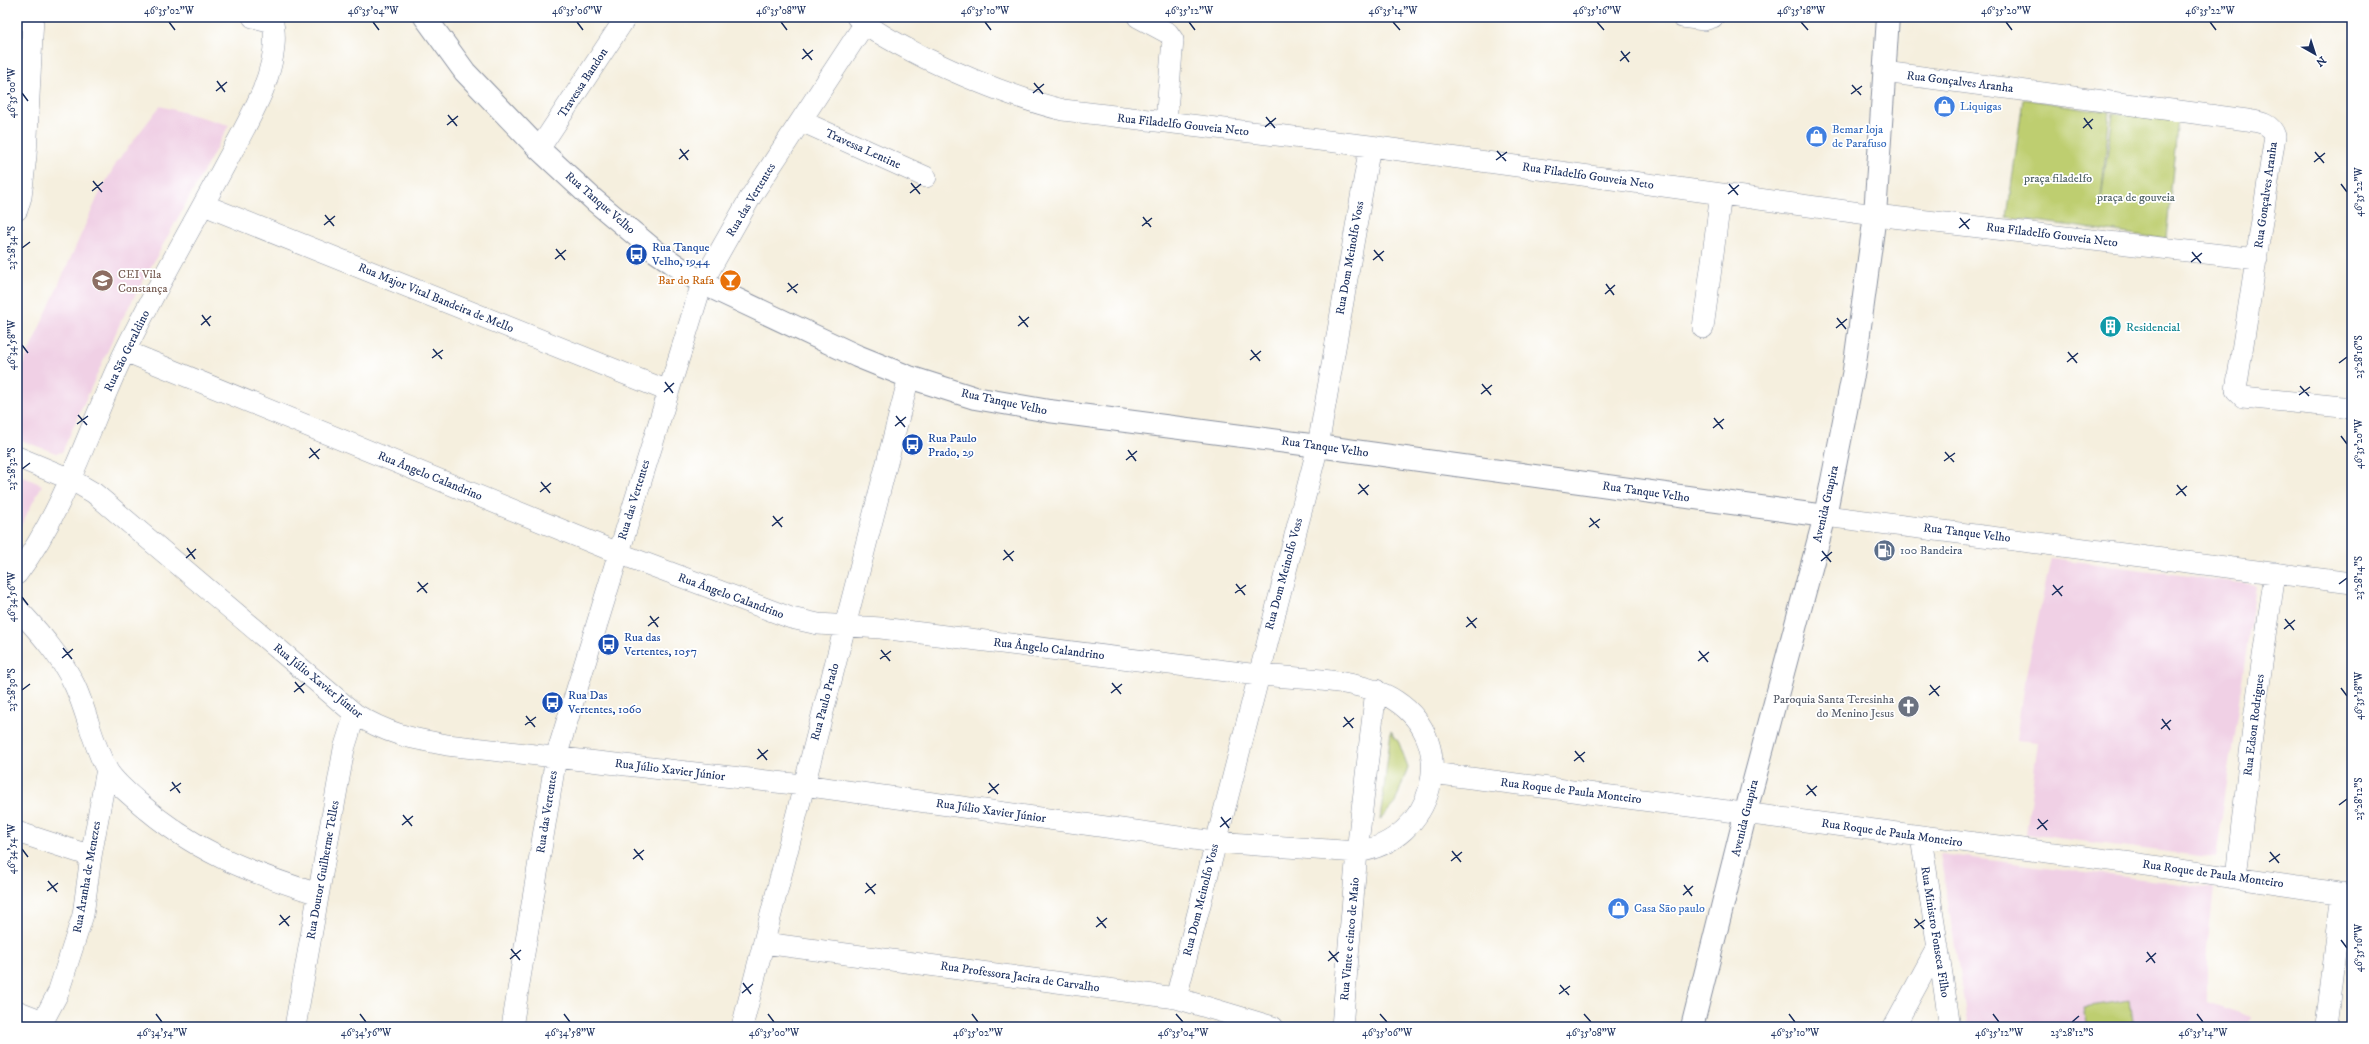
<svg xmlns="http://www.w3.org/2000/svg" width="2369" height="1044" font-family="'IM FELL DW Pica',serif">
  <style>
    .built { fill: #f0d0e5 }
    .green { fill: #bece70; stroke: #6c7e67 }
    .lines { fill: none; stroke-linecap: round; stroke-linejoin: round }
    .minor-casing { stroke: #888f9e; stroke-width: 22 }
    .tertiary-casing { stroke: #888f9e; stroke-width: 24 }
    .secondary-casing { stroke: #888f9e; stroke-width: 24 }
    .minor { stroke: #fff; stroke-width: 21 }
    .tertiary { stroke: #fff; stroke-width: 22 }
    .secondary { stroke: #fff; stroke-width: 22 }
    .ticks { fill: none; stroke: #1b2f5e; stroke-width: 1.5 }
    .labels { text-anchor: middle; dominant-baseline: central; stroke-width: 3.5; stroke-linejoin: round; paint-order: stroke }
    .street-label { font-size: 12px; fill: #1b2f5e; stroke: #fff }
    .shop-label { font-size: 12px; fill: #366cbe; stroke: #fff; text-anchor: start }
    .park-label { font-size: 12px; fill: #4c5f63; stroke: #fff }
    .transit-label { font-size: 12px; fill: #164399; stroke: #fff; text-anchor: start }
    .education-label { font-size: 12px; fill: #785e54; stroke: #fff; text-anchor: start }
    .food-label { font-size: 12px; fill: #c56008; stroke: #fff; text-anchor: end }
    .culture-label { font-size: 12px; fill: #0d838f; stroke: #fff; text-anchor: start }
    .service-label { font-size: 12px; fill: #4e5e75; stroke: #fff; text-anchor: start }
    .worship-label { font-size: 12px; fill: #5b616d; stroke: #fff; text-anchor: end }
    .neatline { fill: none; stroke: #1b2f5e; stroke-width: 1.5 }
    .ticks-label { font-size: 10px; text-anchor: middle; fill: #1b2f5e }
  </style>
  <rect width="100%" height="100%" fill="#fff"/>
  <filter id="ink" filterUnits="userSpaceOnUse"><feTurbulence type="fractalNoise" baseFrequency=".025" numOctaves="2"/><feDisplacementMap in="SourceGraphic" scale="8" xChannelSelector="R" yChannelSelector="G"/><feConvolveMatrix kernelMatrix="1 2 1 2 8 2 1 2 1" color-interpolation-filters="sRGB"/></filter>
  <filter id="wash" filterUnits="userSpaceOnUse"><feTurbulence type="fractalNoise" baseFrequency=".012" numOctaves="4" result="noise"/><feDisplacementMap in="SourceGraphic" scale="16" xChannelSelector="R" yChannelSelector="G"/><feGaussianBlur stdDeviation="0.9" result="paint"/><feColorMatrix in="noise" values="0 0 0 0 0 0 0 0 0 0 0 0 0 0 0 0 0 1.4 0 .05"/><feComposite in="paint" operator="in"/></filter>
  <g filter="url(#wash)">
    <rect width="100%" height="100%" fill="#f5efde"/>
    <path class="built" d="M 160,106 L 229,125 L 121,321 L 62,452 L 56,453 L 17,439 L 17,378 L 100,192 L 117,162 Z
      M 17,474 L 42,485 L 17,533 Z
      M 2051,558 L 2256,585 L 2216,858 L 2026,834 L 2038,742 L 2016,740 L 2023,689 Z
      M 1940,854 L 2214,888 L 2207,949 L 2207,1002 L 2251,1017 L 2246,1027 L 1968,1027 Z"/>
    <path class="green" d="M 2023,99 L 2110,112 L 2100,208 L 2113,113 L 2178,118 L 2166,239 L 2007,217 Z
      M 1391,731 L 1399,743 L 1408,767 L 1395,803 L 1380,820 Z
      M 2130,1000 L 2134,1027 L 2088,1027 L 2084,1007 Z"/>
  </g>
  <g filter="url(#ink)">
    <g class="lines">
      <defs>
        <path id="minor" d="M 253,17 L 273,22
          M 857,17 C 877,34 902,46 925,58 C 971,80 1014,98 1063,110 L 1370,146 L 1875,215 L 2257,259
          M 1138,17 L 1168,33 L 1173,40 L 1166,122
          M 1682,17 L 1704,20 L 1713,17
          M 1884,72 L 2247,120 C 2259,122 2271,123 2275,136 L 2236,390 L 2243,397 L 2352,408
          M 801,121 L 926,177
          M 539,149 L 626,17
          M 204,205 L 668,391
          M 17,210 L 21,197 L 26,156 L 33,17
          M 1703,328 L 1721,194
          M 17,457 L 70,479 L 94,493 L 355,714 C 388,734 410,738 447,745 L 803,785 L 1215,842 L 1357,852 C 1433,841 1461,744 1396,701 C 1364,679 1297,678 1258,675 L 881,628 L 818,624 L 791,618 L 618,553 L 125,351
          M 1825,516 L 2352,583
          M 17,574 C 67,507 89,425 125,351 C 157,286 194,223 228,159 C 240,137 253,114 263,90 C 271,69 279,39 271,17
          M 17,608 C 39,632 61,656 75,686 C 87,712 92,742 106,768 C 113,781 126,791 137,801 C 193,851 248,872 318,894
          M 1432,773 L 2132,863 L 2352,895
          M 17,832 L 91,856
          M 1921,837 L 1950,1027
          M 2236,877 L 2254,719 L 2275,573
          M 764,943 L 1176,998 L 1273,1027
          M 1176,998 L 1318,446 L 1370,146
          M 17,1011 L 43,1021
          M 40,1027 L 58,993 L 83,915 L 91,856 L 107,769
          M 295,1027 L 344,749 L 355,714
          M 512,1027 L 556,757 L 702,283 L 750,198 L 869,17
          M 742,1027 L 909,377
          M 1342,1027 L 1357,852 L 1376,690
          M 1894,1027 L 1938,946
          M 2326,1027 L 2342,893"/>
        <path id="tertiary" d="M 425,17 L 465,72 L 539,149 L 594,200 L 655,251 L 702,283 L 857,356 L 909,377 L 975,398 L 1049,411 L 1318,446 L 1825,516"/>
        <path id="secondary" d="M 1692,1027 L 1751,792 L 1825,516 L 1854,370 L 1875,215 L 1888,17"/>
      </defs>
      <use href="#minor" class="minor-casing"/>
      <use href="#tertiary" class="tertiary-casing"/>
      <use href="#secondary" class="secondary-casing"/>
      <use href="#minor" class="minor"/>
      <use href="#tertiary" class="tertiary"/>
      <use href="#secondary" class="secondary"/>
    </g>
  </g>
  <path class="ticks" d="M 169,22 L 175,30M 373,22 L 379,30M 577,22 L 583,30M 781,22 L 787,30M 985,22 L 991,30M 1189,22 L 1195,30M 1393,22 L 1400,30M 1597,22 L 1604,30M 1801,22 L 1808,30M 2006,22 L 2012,30M 2210,22 L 2216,30M 803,49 L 812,60M 1621,51 L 1629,62M 802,59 L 813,50M 1620,61 L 1630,52M 217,81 L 225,92M 1034,83 L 1043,94M 1852,85 L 1861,95M 216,91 L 227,82M 22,93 L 28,101M 1033,93 L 1044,84M 1851,94 L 1862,86M 448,115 L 457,126M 1266,117 L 1275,128M 2084,118 L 2092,129M 447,125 L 458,116M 1265,127 L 1276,118M 2083,128 L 2093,119M 680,149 L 688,160M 1497,151 L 1506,161M 2315,152 L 2324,163M 679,159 L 689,150M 1496,160 L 1507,152M 2314,162 L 2325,153M 93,181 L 102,192M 911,183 L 920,194M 1729,184 L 1738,195M 2341,184 L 2347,192M 92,191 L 103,182M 910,193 L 921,184M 1728,194 L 1739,185M 325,215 L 334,226M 1143,217 L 1151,227M 1960,218 L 1969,229M 324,225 L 335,216M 1142,226 L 1152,218M 1959,228 L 1970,219M 22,248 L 30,242M 556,249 L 565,260M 1374,250 L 1383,261M 2192,252 L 2201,263M 555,259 L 566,250M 1373,260 L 1384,251M 2191,262 L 2202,253M 788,283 L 797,293M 1606,284 L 1614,295M 787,292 L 798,284M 1605,294 L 1615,285M 202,315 L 210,326M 1019,316 L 1028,327M 1837,318 L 1846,329M 201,325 L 211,316M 1018,326 L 1029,317M 1836,328 L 1847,319M 22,345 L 28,353M 433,349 L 442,359M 1251,350 L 1260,361M 2068,352 L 2077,363M 432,358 L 443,350M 1250,360 L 1261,351M 2067,362 L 2078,353M 2339,363 L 2347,357M 665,382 L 673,393M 1482,384 L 1491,395M 2300,386 L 2309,396M 664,392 L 674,383M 1481,394 L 1492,385M 2299,395 L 2310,387M 78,415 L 87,425M 896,416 L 905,427M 1714,418 L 1723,429M 77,424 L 88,416M 895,426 L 906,417M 1713,428 L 1724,419M 2341,436 L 2347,444M 310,448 L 319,459M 1128,450 L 1136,461M 1945,452 L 1954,462M 309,458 L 320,449M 1126,460 L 1137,451M 1944,461 L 1955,453M 22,469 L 30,463M 541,482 L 550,493M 1359,484 L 1368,495M 2177,485 L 2186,496M 540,492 L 551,483M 1358,494 L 1369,485M 2176,495 L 2187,486M 773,516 L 782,527M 1590,518 L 1599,528M 772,526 L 783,517M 1589,527 L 1600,519M 187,548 L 195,559M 1004,550 L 1013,561M 1822,551 L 1831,562M 186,558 L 196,549M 1003,560 L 1014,551M 1821,561 L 1832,552M 418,582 L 427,593M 1236,584 L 1245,595M 2339,584 L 2347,578M 2053,585 L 2062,596M 417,592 L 428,583M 1235,593 L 1246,585M 2052,595 L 2063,586M 22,597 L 28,605M 650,616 L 658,627M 1467,617 L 1476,628M 2285,619 L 2294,630M 648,626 L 659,617M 1466,627 L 1477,618M 2284,629 L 2295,620M 63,648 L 72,659M 881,650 L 890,661M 1699,651 L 1708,662M 62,658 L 73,649M 880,659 L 891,651M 1698,661 L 1709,652M 295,682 L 304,693M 1112,683 L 1121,694M 1930,685 L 1939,696M 2341,688 L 2347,696M 22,690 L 30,684M 294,692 L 305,683M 1111,693 L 1122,684M 1929,695 L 1940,686M 526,716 L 535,727M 1344,717 L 1353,728M 2162,719 L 2170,730M 525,725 L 536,717M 1343,727 L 1354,718M 2161,729 L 2171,720M 758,749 L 767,760M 1575,751 L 1584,762M 757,759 L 768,750M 1574,761 L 1585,752M 172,782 L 180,793M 989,783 L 998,794M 1807,785 L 1816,796M 170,791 L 181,783M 988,793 L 999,784M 1806,795 L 1817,786M 2339,805 L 2347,799M 403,815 L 412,826M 1221,817 L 1229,828M 2038,819 L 2047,830M 402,825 L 413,816M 1220,827 L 1231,818M 2037,829 L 2048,820M 22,849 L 28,857M 634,849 L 643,860M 1452,851 L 1461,862M 2270,852 L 2279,863M 633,859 L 644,850M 1451,861 L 1462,852M 2269,862 L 2280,854M 48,881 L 57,892M 866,883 L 875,894M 1684,885 L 1692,896M 47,891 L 58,883M 865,893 L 876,884M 1683,895 L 1693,886M 280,915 L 289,926M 1097,917 L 1106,928M 1915,919 L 1924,929M 279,925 L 290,916M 1096,927 L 1107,918M 1914,928 L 1925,920M 2341,940 L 2347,948M 511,949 L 520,960M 1329,951 L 1338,962M 2147,952 L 2155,963M 510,959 L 521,950M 1328,961 L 1339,952M 2146,962 L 2156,953M 743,983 L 751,994M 1560,985 L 1569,995M 742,993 L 753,984M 1559,994 L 1570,986M 156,1014 L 162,1022M 360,1014 L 366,1022M 564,1014 L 570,1022M 768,1014 L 774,1022M 972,1014 L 978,1022M 1176,1014 L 1183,1022M 1380,1014 L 1387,1022M 1584,1014 L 1591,1022M 1789,1014 L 1795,1022M 1993,1014 L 1999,1022M 2197,1014 L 2203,1022M 2072,1022 L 2079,1016"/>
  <defs>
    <symbol id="shop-disc" viewBox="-11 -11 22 22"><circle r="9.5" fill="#3f7fe0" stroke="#fff"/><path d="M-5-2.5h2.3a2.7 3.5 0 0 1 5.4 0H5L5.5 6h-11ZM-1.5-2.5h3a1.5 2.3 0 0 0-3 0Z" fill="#fff"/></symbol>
    <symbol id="bus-disc" viewBox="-11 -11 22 22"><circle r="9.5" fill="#1a4fb4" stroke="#fff"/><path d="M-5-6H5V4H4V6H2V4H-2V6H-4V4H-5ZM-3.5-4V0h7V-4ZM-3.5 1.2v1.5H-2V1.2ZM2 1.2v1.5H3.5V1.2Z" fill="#fff"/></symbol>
    <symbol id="bar-disc" viewBox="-11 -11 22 22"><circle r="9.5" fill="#e8710a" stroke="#fff"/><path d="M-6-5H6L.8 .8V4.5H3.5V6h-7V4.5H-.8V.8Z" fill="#fff"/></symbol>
    <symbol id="school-disc" viewBox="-11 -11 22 22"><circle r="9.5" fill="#8d6e63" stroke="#fff"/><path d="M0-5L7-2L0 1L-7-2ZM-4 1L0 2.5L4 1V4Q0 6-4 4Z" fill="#fff"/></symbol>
    <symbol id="building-disc" viewBox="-11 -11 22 22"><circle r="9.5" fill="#0f9aa8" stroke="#fff"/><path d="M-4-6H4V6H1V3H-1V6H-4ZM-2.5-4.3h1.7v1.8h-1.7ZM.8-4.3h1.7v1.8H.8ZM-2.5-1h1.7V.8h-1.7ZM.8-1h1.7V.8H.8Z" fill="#fff"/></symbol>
    <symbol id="fuel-disc" viewBox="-11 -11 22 22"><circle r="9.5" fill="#5c6f8a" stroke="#fff"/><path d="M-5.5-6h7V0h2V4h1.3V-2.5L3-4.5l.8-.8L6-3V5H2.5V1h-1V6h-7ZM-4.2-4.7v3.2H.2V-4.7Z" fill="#fff"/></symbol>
    <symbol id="church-disc" viewBox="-11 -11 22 22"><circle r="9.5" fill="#6b7280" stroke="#fff"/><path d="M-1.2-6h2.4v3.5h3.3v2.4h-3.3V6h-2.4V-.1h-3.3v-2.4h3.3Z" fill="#fff"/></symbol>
  </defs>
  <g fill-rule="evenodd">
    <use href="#shop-disc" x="1932" y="94" width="25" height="25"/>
    <use href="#shop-disc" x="1804" y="124" width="25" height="25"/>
    <use href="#bus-disc" x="624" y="242" width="25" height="25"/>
    <use href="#bar-disc" x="718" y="268" width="25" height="25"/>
    <use href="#school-disc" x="90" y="268" width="25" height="25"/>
    <use href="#building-disc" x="2098" y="314" width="25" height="25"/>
    <use href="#bus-disc" x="900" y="432" width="25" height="25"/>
    <use href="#fuel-disc" x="1872" y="538" width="25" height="25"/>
    <use href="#bus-disc" x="596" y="632" width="25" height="25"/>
    <use href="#bus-disc" x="540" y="690" width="25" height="25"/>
    <use href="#church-disc" x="1896" y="694" width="25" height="25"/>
    <use href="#shop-disc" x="1606" y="896" width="25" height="25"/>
  </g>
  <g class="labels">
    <g class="street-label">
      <text transform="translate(1960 82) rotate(7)">Rua Gonçalves Aranha</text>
      <text transform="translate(583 83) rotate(-57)">Travessa Bandon</text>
      <text transform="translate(1183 125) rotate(6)">Rua Filadelfo Gouveia Neto</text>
      <text transform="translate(863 149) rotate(24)">Travessa Lentine</text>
      <text transform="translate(1588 176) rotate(8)">Rua Filadelfo Gouveia Neto</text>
      <text transform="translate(2266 195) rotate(-82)">Rua Gonçalves Aranha</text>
      <text transform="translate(751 200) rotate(-59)">Rua das Vertentes</text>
      <text transform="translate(600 203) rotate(41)">Rua Tanque Velho</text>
      <text transform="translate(2052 235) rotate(7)">Rua Filadelfo Gouveia Neto</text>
      <text transform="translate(1350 258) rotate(-80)">Rua Dom Meinolfo Voss</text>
      <text transform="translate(436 298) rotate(22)">Rua Major Vital Bandeira de Mello</text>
      <text transform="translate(127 351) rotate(-64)">Rua São Geraldino</text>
      <text transform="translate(1004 402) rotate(12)">Rua Tanque Velho</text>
      <text transform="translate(1325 447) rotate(8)">Rua Tanque Velho</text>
      <text transform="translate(430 476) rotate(22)">Rua Ângelo Calandrino</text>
      <text transform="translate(1646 492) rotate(8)">Rua Tanque Velho</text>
      <text transform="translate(634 500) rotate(-73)">Rua das Vertentes</text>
      <text transform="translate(1826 504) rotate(-77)">Avenida Guapira</text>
      <text transform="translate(1967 533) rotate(7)">Rua Tanque Velho</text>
      <text transform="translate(1284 574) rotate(-75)">Rua Dom Meinolfo Voss</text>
      <text transform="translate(731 596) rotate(20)">Rua Ângelo Calandrino</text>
      <text transform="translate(1049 649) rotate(7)">Rua Ângelo Calandrino</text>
      <text transform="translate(318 681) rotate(39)">Rua Júlio Xavier Júnior</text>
      <text transform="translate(825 702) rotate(-75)">Rua Paulo Prado</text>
      <text transform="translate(2254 725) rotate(-83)">Rua Edson Rodrigues</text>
      <text transform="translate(670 770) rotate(7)">Rua Júlio Xavier Júnior</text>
      <text transform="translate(1571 791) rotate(7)">Rua Roque de Paula Monteiro</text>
      <text transform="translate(991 811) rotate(8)">Rua Júlio Xavier Júnior</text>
      <text transform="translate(547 812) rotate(-81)">Rua das Vertentes</text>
      <text transform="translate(1745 818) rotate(-76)">Avenida Guapira</text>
      <text transform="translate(1892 833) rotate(8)">Rua Roque de Paula Monteiro</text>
      <text transform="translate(323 870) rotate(-80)">Rua Doutor Guilherme Telles</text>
      <text transform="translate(2213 874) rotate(8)">Rua Roque de Paula Monteiro</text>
      <text transform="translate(87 877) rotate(-80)">Rua Aranha de Menezes</text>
      <text transform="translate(1201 900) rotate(-76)">Rua Dom Meinolfo Voss</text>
      <text transform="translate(1935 932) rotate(81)">Rua Ministro Fonseca Filho</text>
      <text transform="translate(1350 939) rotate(-85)">Rua Vinte e cinco de Maio</text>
      <text transform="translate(1020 977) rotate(8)">Rua Professora Jacira de Carvalho</text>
    </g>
    <g class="shop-label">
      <text x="1960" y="106">Liquigas</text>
      <text x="1832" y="129">Bemar loja<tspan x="1832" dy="14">de Parafuso</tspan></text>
      <text x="1634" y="908">Casa São paulo</text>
    </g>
    <g class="park-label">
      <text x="2058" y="178">praça filadelfo</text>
      <text x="2136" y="197">praça de gouveia</text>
    </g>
    <g class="transit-label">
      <text x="652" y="247">Rua Tanque<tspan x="652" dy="14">Velho, 1944</tspan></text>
      <text x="928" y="438">Rua Paulo<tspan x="928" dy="14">Prado, 29</tspan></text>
      <text x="624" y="637">Rua das<tspan x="624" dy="14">Vertentes, 1057</tspan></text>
      <text x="568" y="695">Rua Das<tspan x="568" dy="14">Vertentes, 1060</tspan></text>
    </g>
    <g class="education-label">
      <text x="118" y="274">CEI Vila<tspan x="118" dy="14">Constança</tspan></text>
    </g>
    <g class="food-label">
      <text x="714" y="280">Bar do Rafa</text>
    </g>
    <g class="culture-label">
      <text x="2126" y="327">Residencial</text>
    </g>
    <g class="service-label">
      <text x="1900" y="550">100 Bandeira</text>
    </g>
    <g class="worship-label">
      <text x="1894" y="699">Paroquia Santa Teresinha<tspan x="1894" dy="14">do Menino Jesus</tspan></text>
    </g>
  </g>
  <rect width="2369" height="1044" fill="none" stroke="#fff" stroke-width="44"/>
  <g transform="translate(2315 54) rotate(141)" stroke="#ffffff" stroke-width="3" paint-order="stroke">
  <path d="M0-3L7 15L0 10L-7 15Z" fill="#1b2f5e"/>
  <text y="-6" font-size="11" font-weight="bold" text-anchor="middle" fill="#1b2f5e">N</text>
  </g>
  <rect x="22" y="22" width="2325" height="1000" class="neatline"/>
  <g class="ticks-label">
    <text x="169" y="14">46°35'02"W</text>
    <text x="373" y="14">46°35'04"W</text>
    <text x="577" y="14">46°35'06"W</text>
    <text x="781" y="14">46°35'08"W</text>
    <text x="985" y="14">46°35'10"W</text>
    <text x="1189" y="14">46°35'12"W</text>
    <text x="1393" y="14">46°35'14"W</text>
    <text x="1597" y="14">46°35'16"W</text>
    <text x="1801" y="14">46°35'18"W</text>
    <text x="2006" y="14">46°35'20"W</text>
    <text x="2210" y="14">46°35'22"W</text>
    <text transform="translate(11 93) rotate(-90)" y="4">46°35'00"W</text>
    <text transform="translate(2358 192) rotate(-90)" y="4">46°35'22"W</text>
    <text transform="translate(11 248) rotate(-90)" y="4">23°28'34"S</text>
    <text transform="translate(11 345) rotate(-90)" y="4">46°34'58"W</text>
    <text transform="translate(2358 357) rotate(-90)" y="4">23°28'16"S</text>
    <text transform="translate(2358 444) rotate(-90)" y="4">46°35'20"W</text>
    <text transform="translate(11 469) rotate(-90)" y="4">23°28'32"S</text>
    <text transform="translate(2358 578) rotate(-90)" y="4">23°28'14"S</text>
    <text transform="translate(11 597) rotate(-90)" y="4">46°34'56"W</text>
    <text transform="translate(11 690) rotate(-90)" y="4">23°28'30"S</text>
    <text transform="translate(2358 696) rotate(-90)" y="4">46°35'18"W</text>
    <text transform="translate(2358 799) rotate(-90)" y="4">23°28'12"S</text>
    <text transform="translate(11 849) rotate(-90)" y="4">46°34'54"W</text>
    <text transform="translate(2358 948) rotate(-90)" y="4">46°35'16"W</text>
    <text x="162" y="1036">46°34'54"W</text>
    <text x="366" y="1036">46°34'56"W</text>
    <text x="570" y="1036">46°34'58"W</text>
    <text x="774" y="1036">46°35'00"W</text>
    <text x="978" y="1036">46°35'02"W</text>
    <text x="1183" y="1036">46°35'04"W</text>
    <text x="1387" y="1036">46°35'06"W</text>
    <text x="1591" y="1036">46°35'08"W</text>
    <text x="1795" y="1036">46°35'10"W</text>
    <text x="1999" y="1036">46°35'12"W</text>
    <text x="2072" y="1036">23°28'12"S</text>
    <text x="2203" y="1036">46°35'14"W</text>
  </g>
</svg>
